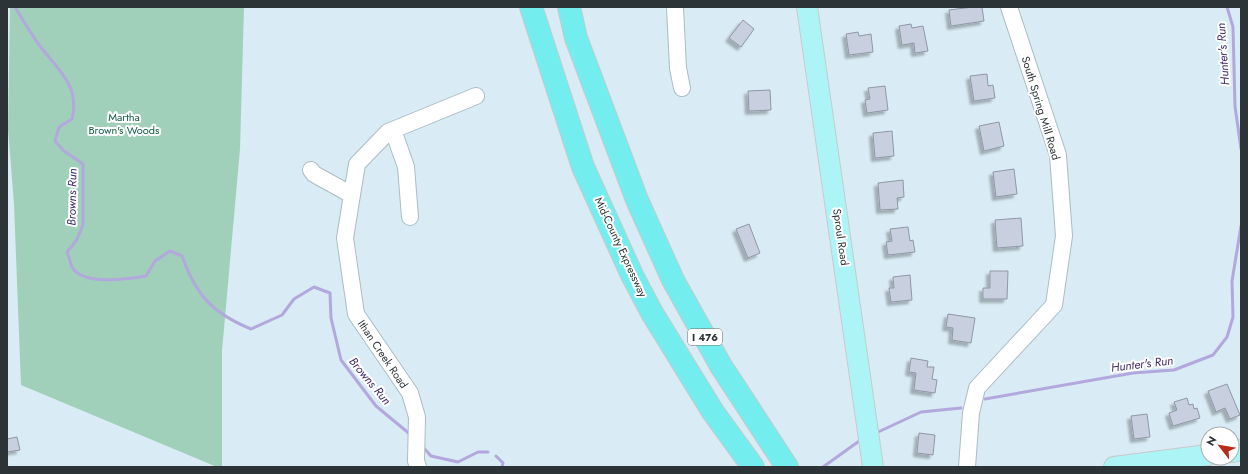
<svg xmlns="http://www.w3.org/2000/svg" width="1248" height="474" font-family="Jost,sans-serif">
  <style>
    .green { fill: #a0d0b9 }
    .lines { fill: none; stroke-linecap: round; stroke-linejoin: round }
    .stream { stroke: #b2a8dd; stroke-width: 3 }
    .building { fill: #c8d0df; stroke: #8f97a5; filter: url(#shadow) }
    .minor-casing { stroke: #abbcc5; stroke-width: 18 }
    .major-casing { stroke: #c8cacb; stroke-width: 22 }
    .highway-casing { stroke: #c8cacb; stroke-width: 24 }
    .minor { stroke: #fff; stroke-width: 16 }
    .major { stroke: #acf4f5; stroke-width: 20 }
    .highway { stroke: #74edee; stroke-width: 22 }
    .labels { text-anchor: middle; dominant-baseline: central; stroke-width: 4; stroke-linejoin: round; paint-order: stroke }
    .shield { fill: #fff; stroke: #6c7173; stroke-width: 1 }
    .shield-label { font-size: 10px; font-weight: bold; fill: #2d3437 }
    .street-label { font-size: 11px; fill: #2d3437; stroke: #fff }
    .park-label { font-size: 11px; fill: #0e5c41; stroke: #fff }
    .water-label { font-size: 12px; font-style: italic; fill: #3f2d6c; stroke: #fff }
  </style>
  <defs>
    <filter id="shadow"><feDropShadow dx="-3.5" dy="3.5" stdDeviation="1" flood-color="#0004"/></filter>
  </defs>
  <rect width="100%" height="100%" fill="#d9ebf4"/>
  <path class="green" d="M 10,7 L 244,7 L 240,149 L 222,351 L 222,467 L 217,467 L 21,385 L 14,204 L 8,129 Z"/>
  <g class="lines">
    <path class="stream" d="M 15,7 C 23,20 31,34 40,46 C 59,71 80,86 72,119 L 59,127 L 55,141 L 64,151 L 83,164 L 83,225 L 76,241 L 67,252 C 69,256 70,262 72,267 C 82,286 128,279 146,276 L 155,261 L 170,251 L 182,256 C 196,295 212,313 251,329 L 282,315 L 294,299 L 314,287 L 330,293 L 331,318 L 341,360 L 376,406 L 411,435
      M 1227,7 L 1233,27 L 1235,106 L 1241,149
      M 985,399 L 1133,373 L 1174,370 L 1213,355 L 1227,337 L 1233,317 L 1232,281 L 1241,226
      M 876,433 L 921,412 L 961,408
      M 422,446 L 431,456 L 458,462 L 478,452 L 488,452
      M 496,456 L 503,463 L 502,467
      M 823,467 L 862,439"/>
  </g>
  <path class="building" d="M 973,7 L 982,7 L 984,21 L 951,26 L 949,10 Z
    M 743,20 L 754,29 L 741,47 L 729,38 Z
    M 911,24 L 912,28 L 923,26 L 928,51 L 915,53 L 914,43 L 902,45 L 899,26 Z
    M 858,32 L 859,36 L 871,34 L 873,52 L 849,55 L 846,34 Z
    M 987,74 L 988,86 L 993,85 L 995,98 L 974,101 L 970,76 Z
    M 885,86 L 888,110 L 867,113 L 865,100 L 870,99 L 868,88 Z
    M 770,90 L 771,110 L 749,111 L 748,91 Z
    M 999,122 L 1004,146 L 984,151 L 979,126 Z
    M 892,131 L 894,156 L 875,158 L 873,133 Z
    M 1014,169 L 1017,194 L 996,197 L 993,172 Z
    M 903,180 L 904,197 L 897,198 L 898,209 L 880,210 L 878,183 Z
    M 1021,218 L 1023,246 L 997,248 L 995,220 Z
    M 749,224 L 760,253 L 748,258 L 736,229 Z
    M 908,227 L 910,241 L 913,240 L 915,252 L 888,255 L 886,242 L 892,241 L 890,229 Z
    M 990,271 L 1008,271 L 1007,299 L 983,299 L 983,288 L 990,288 Z
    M 910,275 L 912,300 L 891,302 L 889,288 L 894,288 L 893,277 Z
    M 948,314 L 975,318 L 971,343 L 952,340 L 953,328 L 946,327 Z
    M 911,358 L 928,361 L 927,367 L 934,367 L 932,379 L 937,380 L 935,393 L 914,390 L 916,373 L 909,372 Z
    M 1227,384 L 1240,415 L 1230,419 L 1225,408 L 1216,412 L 1208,391 Z
    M 1187,398 L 1189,405 L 1193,404 L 1194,409 L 1197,408 L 1200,418 L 1173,426 L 1169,413 L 1177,410 L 1174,402 Z
    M 1147,414 L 1150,437 L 1134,439 L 1131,416 Z
    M 919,433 L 935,435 L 933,455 L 917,453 Z
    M 17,437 L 20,450 L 7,452 L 7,439 Z"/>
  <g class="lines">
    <defs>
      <path id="minor" d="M 675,7 L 678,68 L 682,88
        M 393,130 L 406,167 L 410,217
        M 311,170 L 314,174 L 352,195
        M 418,467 L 416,461 L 417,417 L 410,393 L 356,314 L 345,238 L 357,164 L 388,132 L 476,96
        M 967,467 L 971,413 L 977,388 L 1054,305 L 1064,236 L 1058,155 L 1009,7"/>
      <path id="major" d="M 807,7 L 873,467
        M 1232,452 L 1241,450
        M 1114,467 L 1208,455"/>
      <path id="highway" d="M 531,7 L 583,167 L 632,275 L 652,313 L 713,412 L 753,467
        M 569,7 L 576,38 L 637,200 L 673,280 L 721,366 L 787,467"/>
    </defs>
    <use href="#minor" class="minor-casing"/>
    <use href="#major" class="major-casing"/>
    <use href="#highway" class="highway-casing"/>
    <use href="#minor" class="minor"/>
    <use href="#major" class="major"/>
    <use href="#highway" class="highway"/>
  </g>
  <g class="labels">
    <rect class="shield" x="688" y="329" width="34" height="16" rx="3"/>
    <g class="shield-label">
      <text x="705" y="337">I 476</text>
    </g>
    <g class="street-label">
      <text transform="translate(1041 108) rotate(73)">South Spring Mill Road</text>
      <text transform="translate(841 237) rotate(82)">Sproul Road</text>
      <text transform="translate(621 247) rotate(65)">Mid-County Expressway</text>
      <text transform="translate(383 354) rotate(56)">Ithan Creek Road</text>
    </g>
    <g class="park-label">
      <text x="124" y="117">Martha<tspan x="124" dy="13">Brown's Woods</tspan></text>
    </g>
    <g class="water-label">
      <text transform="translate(1223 54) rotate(-94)">Hunter's Run</text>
      <text transform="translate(72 197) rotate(-89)">Browns Run</text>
      <text transform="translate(1142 364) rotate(-7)">Hunter's Run</text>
      <text transform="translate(370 381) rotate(50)">Browns Run</text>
    </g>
  </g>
  <rect width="1248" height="474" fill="none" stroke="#2d3437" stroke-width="16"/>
  <g transform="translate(1220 446) rotate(301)"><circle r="19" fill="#ffffff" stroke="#abaeaf"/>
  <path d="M0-3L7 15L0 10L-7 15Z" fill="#b82b1a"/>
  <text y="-6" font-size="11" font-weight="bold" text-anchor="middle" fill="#2d3437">N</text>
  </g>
</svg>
